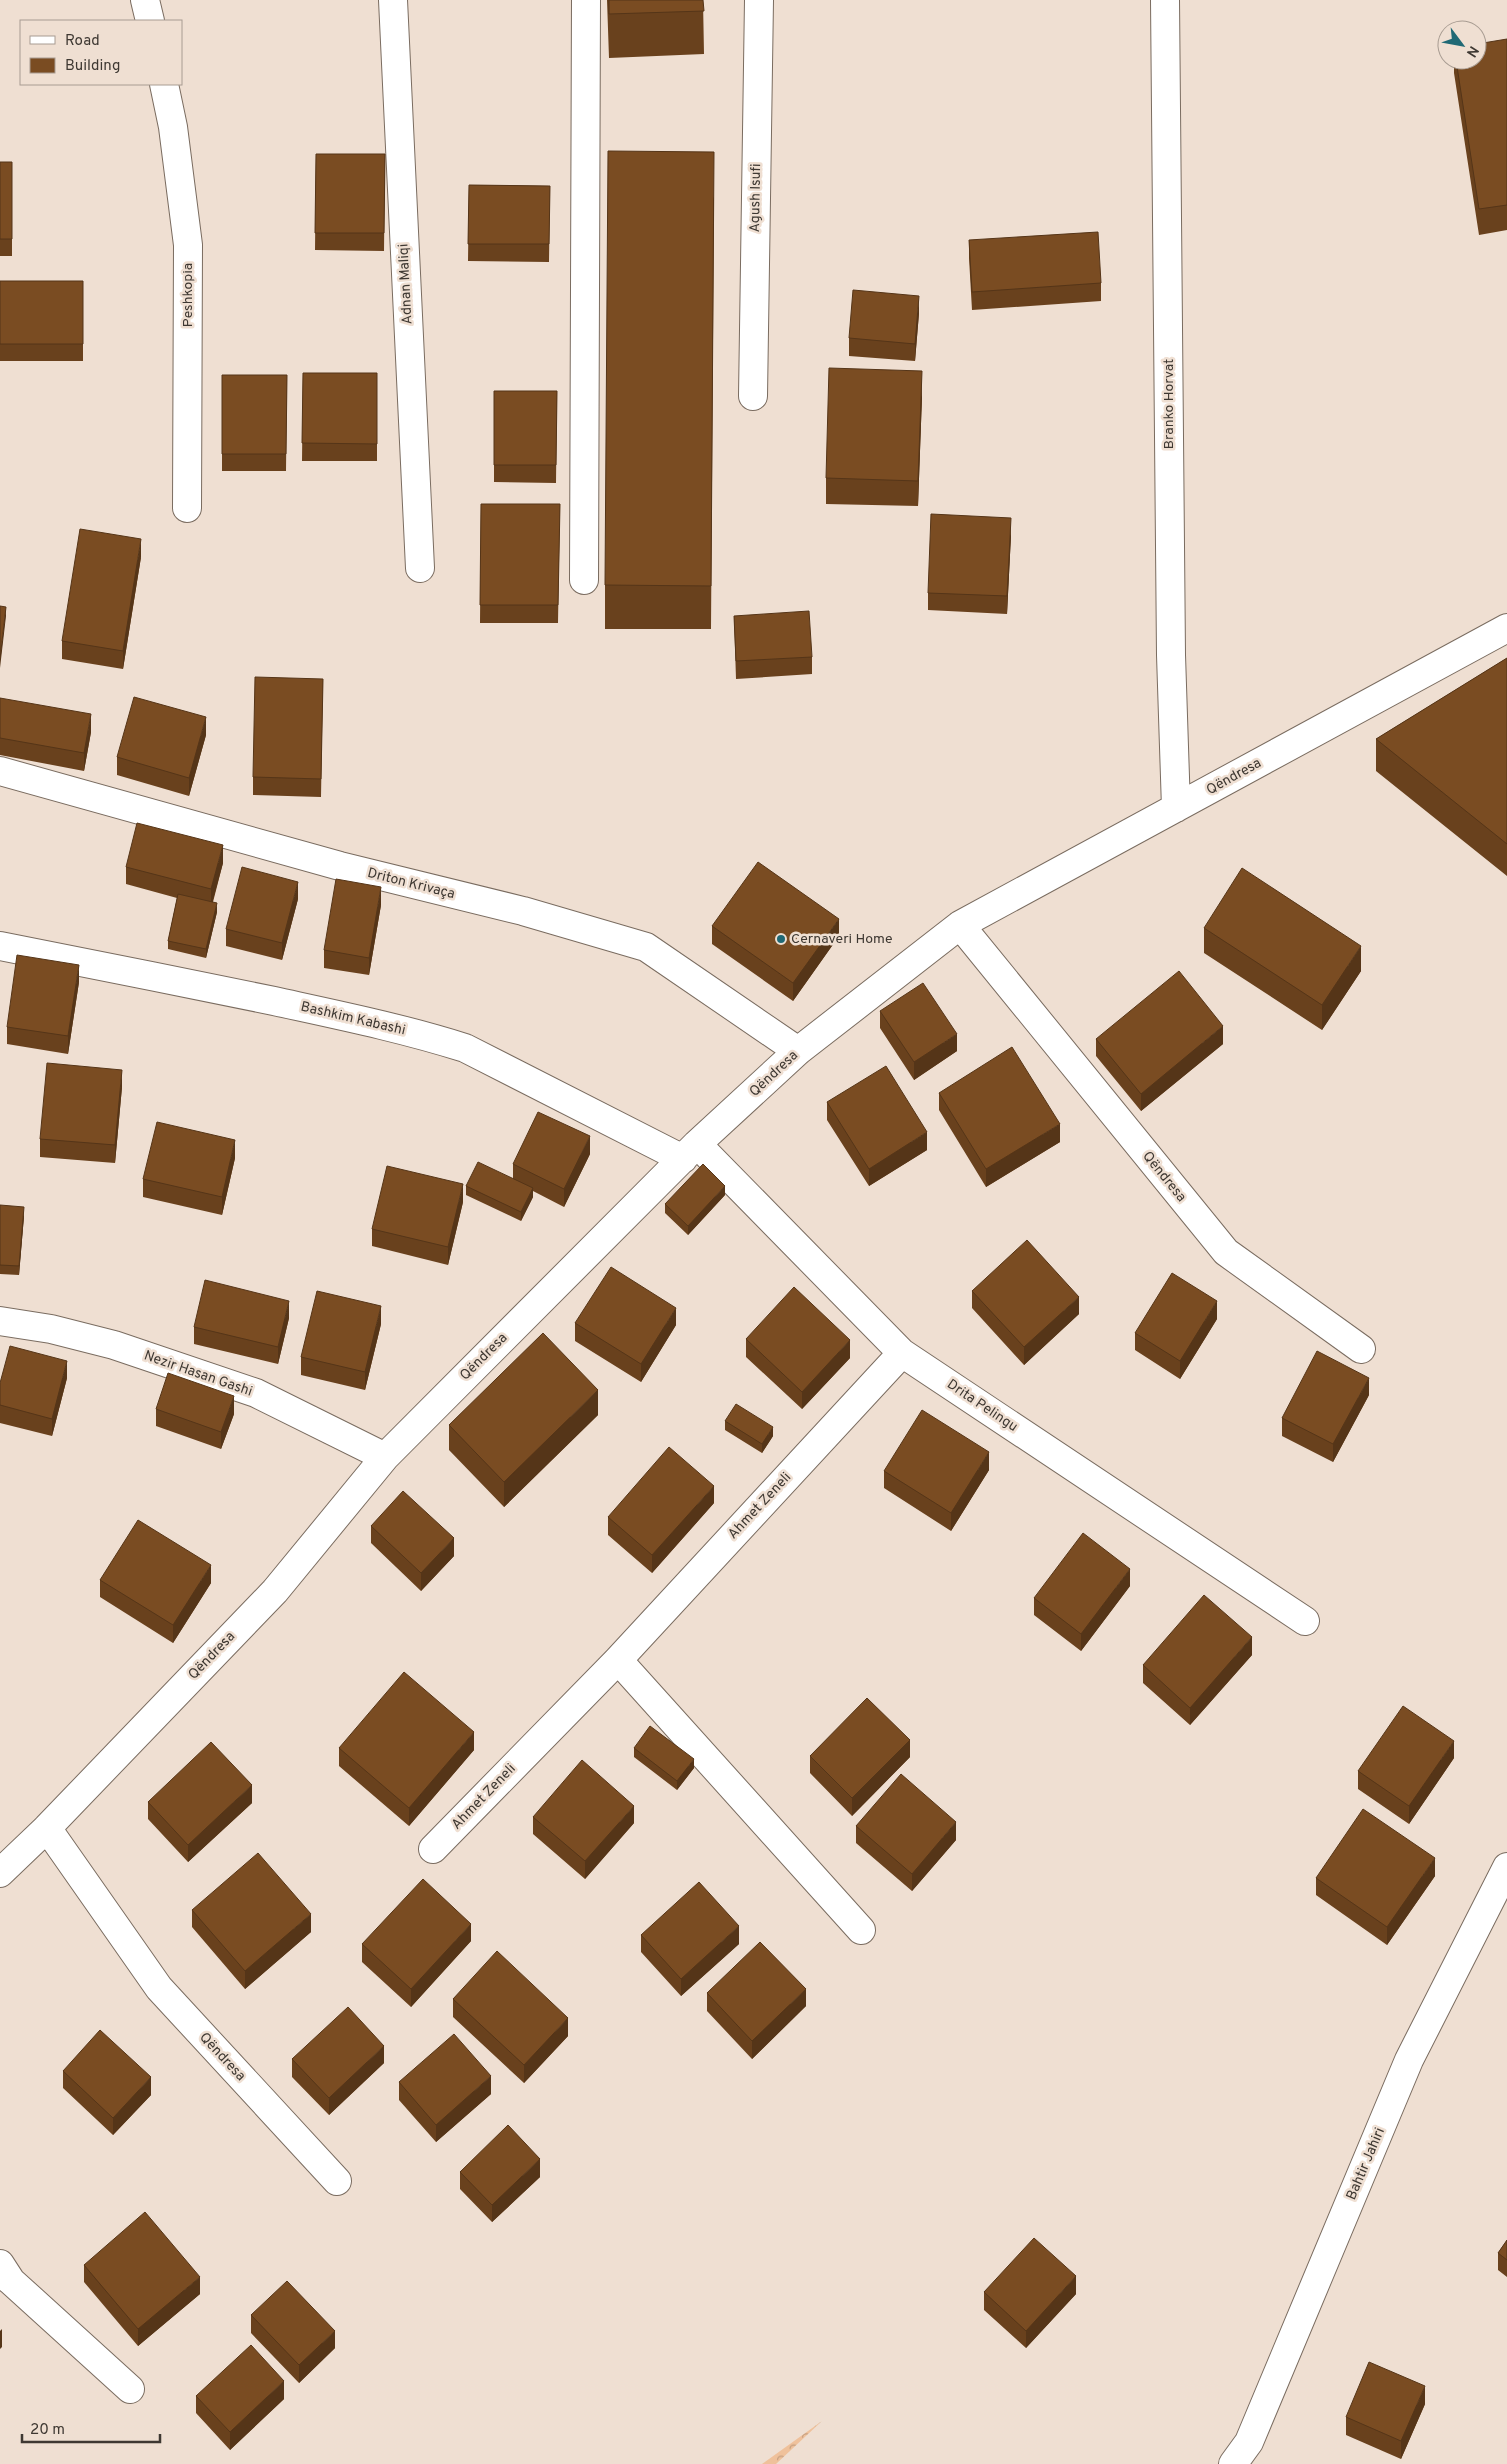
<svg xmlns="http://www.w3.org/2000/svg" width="1507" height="2464" font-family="Overpass,sans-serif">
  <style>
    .forest { fill: url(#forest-crowns) }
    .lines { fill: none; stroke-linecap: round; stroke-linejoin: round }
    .minor-casing { stroke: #7a6c60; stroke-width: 30 }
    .minor { stroke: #fff; stroke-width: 28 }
    .wall { fill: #69411d }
    .shaded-wall { fill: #553518 }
    .building { fill: #7a4c22; stroke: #553518 }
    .poi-dot { fill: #206975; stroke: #efdfd2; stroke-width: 2 }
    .labels { text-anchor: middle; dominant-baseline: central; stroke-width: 5; stroke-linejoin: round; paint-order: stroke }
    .street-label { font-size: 14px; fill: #3e3832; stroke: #efdfd2 }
    .poi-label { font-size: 14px; fill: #3e3832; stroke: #efdfd2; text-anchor: start }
  </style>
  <defs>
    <pattern id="forest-crowns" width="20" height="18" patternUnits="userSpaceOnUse" patternTransform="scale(1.25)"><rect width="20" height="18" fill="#efc19b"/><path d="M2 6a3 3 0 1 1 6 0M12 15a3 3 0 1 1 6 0" fill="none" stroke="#c39e7f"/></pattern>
  </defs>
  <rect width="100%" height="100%" fill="#efdfd2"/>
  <path class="forest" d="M 822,2421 L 776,2464 L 762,2464 Z"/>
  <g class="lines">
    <defs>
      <path id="minor" d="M 145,0 L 150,21
        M 393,0 L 420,568
        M 1165,0 L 1171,655 L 1176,808
        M 164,84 L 173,127 L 188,245 L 187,508
        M 753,396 L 759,0
        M 584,580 L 586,0
        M 0,771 L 340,866 L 523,911 L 646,947 L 798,1051
        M 960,925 L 1226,1252 L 1361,1349
        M 0,946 C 91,964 183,982 274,1001 C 338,1015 402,1028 465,1048 L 683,1159
        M 697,1144 L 902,1353 L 1305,1621
        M 0,1321 L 51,1329 L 114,1345 L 256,1393 L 385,1457
        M 618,1660 L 861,1930
        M 47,1828 L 159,1988 L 337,2181
        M 433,1849 L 618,1660 L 902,1353
        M 0,1873 L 47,1828 L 275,1591 L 385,1457 L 697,1144 L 798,1051 L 960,925 L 1507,628
        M 0,2264 L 11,2281 L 130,2389
        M 1233,2464 L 1249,2442 L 1409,2060 L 1507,1867"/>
    </defs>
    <use href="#minor" class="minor-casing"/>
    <use href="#minor" class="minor"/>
  </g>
  <path class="wall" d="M 607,0 L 703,0 L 704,54 L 609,58 Z
    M 1507,39 L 1507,230 L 1479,235 L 1454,73 L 1454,60 L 1477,60 Z
    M 316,154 L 385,154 L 384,251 L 315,250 Z
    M 0,162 L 12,162 L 12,256 L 0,256 Z
    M 469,185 L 550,186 L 549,262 L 468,261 Z
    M 714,196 L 711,629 L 605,629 L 605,585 Z
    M 969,240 L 1101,283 L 1101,301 L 972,310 L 969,258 Z
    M 0,281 L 83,281 L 83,361 L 0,361 Z
    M 919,313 L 915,361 L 849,356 L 849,338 Z
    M 303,373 L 377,373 L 377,461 L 302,461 Z
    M 222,375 L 287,375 L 286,471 L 222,471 Z
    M 494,391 L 557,391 L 556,483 L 494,482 Z
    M 922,396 L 918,506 L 826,504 L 826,478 Z
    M 481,504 L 560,504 L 558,623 L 480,623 Z
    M 1011,535 L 1007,614 L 928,610 L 928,593 Z
    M 141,557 L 123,669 L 62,659 L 62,641 Z
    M 734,616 L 812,657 L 812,674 L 736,679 Z
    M 1507,658 L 1507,876 L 1376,771 L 1376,739 Z
    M 323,679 L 321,797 L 253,795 L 253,777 Z
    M 0,698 L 91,732 L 84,771 L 0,755 Z
    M 206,735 L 189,796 L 117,775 L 117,757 Z
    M 223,863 L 213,902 L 217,912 L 206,958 L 168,949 L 168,941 L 177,898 L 126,884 L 126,867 Z
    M 298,899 L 282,960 L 226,946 L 226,929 Z
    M 381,905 L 369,975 L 324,968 L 324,950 Z
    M 712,926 L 839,936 L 793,1001 L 712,944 Z
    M 1204,928 L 1361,971 L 1322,1030 L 1204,953 Z
    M 79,982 L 68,1054 L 7,1044 L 7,1027 Z
    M 880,1011 L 957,1051 L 914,1080 L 880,1028 Z
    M 1096,1039 L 1223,1044 L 1141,1111 L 1096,1056 Z
    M 122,1087 L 115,1163 L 40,1157 L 40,1139 Z
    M 939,1093 L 1060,1142 L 986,1187 L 939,1110 Z
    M 827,1102 L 927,1150 L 869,1186 L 827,1120 Z
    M 590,1154 L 564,1207 L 533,1191 L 533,1197 L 521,1221 L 466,1195 L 466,1186 L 513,1179 L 513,1164 Z
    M 235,1158 L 222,1215 L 143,1197 L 143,1179 Z
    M 725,1195 L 688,1235 L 665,1213 L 665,1204 Z
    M 463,1202 L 448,1265 L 372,1246 L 372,1229 Z
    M 0,1205 L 24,1216 L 19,1275 L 0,1274 Z
    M 972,1291 L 1079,1314 L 1024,1365 L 972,1308 Z
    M 289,1318 L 278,1364 L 194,1344 L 194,1327 Z
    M 1217,1319 L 1180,1379 L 1135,1350 L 1135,1333 Z
    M 575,1323 L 676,1325 L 641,1382 L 575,1341 Z
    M 381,1324 L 365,1390 L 301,1375 L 301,1357 Z
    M 746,1339 L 850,1358 L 802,1409 L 746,1357 Z
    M 67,1378 L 52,1436 L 0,1423 L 0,1383 Z
    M 1369,1395 L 1333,1462 L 1282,1436 L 1282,1418 Z
    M 156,1409 L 234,1414 L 221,1449 L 156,1426 Z
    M 598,1415 L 504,1507 L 449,1450 L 449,1425 Z
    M 725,1421 L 773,1436 L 762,1453 L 725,1430 Z
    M 989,1470 L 951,1531 L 884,1488 L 884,1471 Z
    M 714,1503 L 652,1573 L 608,1535 L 608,1517 Z
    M 371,1526 L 454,1556 L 421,1591 L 371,1543 Z
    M 100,1580 L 211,1583 L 173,1643 L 100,1597 Z
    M 1130,1586 L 1081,1651 L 1034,1615 L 1034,1598 Z
    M 1252,1655 L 1190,1725 L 1143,1683 L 1143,1665 Z
    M 339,1748 L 474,1750 L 409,1826 L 339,1766 Z
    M 634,1748 L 694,1768 L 677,1790 L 634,1757 Z
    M 810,1756 L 910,1757 L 852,1816 L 810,1773 Z
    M 1454,1758 L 1409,1824 L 1358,1789 L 1358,1771 Z
    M 148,1802 L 252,1803 L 188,1862 L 148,1819 Z
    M 533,1817 L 634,1823 L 585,1879 L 533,1834 Z
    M 856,1826 L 956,1840 L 912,1891 L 856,1843 Z
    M 1435,1876 L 1387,1945 L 1316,1895 L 1316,1878 Z
    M 192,1910 L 311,1932 L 245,1989 L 192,1927 Z
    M 641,1935 L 739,1944 L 681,1996 L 641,1952 Z
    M 471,1941 L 411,2007 L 362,1962 L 362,1944 Z
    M 707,1993 L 806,2006 L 752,2059 L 707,2011 Z
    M 453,1999 L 568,2036 L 524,2083 L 453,2017 Z
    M 292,2059 L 384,2063 L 329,2115 L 292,2077 Z
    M 63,2071 L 151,2095 L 113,2135 L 63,2088 Z
    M 399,2082 L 491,2094 L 436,2142 L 399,2100 Z
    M 460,2172 L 540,2177 L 492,2222 L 460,2189 Z
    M 1507,2240 L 1507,2277 L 1498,2270 L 1498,2253 Z
    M 84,2265 L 200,2294 L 138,2346 L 84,2282 Z
    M 984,2292 L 1076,2294 L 1026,2348 L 984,2310 Z
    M 251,2315 L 335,2348 L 299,2383 L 251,2333 Z
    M 196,2396 L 284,2399 L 230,2450 L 196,2413 Z
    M 1425,2404 L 1401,2459 L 1346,2435 L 1346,2417 Z"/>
  <path class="shaded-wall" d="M 919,296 L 919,313 L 915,361 L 915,344 Z
    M 922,371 L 922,396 L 918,506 L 918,481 Z
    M 1011,518 L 1011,535 L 1007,614 L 1007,596 Z
    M 141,539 L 141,557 L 123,669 L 123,651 Z
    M 6,607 L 6,616 L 0,668 L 0,659 Z
    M 91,714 L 91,732 L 84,771 L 84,753 Z
    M 206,717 L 206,735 L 189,796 L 189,778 Z
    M 223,845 L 223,863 L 211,907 L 211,889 Z
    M 298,882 L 298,899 L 282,960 L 282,943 Z
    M 381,887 L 381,905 L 369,975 L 369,958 Z
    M 217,903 L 217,912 L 206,958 L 206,949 Z
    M 839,919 L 839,936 L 793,1001 L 793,983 Z
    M 1361,946 L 1361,971 L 1322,1030 L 1322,1005 Z
    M 79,965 L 79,982 L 68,1054 L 68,1036 Z
    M 1223,1026 L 1223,1044 L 1141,1111 L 1141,1094 Z
    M 957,1034 L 957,1051 L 914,1080 L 914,1062 Z
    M 122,1070 L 122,1087 L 115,1163 L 115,1145 Z
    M 1060,1124 L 1060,1142 L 986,1187 L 986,1169 Z
    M 927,1132 L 927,1150 L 869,1186 L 869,1169 Z
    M 590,1136 L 590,1154 L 564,1207 L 564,1189 Z
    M 235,1140 L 235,1158 L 222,1215 L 222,1197 Z
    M 463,1184 L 463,1202 L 448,1265 L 448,1247 Z
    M 725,1186 L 725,1195 L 688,1235 L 688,1226 Z
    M 533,1188 L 533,1197 L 521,1221 L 521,1212 Z
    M 24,1207 L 24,1216 L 19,1275 L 19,1266 Z
    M 1079,1297 L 1079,1314 L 1024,1365 L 1024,1347 Z
    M 289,1301 L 289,1318 L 278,1364 L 278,1347 Z
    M 1217,1301 L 1217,1319 L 1180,1379 L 1180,1361 Z
    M 381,1306 L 381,1324 L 365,1390 L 365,1372 Z
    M 676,1308 L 676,1325 L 641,1382 L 641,1364 Z
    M 850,1340 L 850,1358 L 802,1409 L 802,1392 Z
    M 67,1361 L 67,1378 L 52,1436 L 52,1419 Z
    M 1369,1378 L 1369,1395 L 1333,1462 L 1333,1444 Z
    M 598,1390 L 598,1415 L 504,1507 L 504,1482 Z
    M 234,1396 L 234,1414 L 221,1449 L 221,1432 Z
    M 773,1427 L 773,1436 L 762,1453 L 762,1444 Z
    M 989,1452 L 989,1470 L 951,1531 L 951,1513 Z
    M 714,1486 L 714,1503 L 652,1573 L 652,1555 Z
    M 454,1538 L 454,1556 L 421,1591 L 421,1573 Z
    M 211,1565 L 211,1583 L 173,1643 L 173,1625 Z
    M 1130,1569 L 1130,1586 L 1081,1651 L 1081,1634 Z
    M 1252,1637 L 1252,1655 L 1190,1725 L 1190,1708 Z
    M 474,1732 L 474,1750 L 409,1826 L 409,1808 Z
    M 910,1740 L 910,1757 L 852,1816 L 852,1798 Z
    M 1454,1741 L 1454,1758 L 1409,1824 L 1409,1806 Z
    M 694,1759 L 694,1768 L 677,1790 L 677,1781 Z
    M 252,1785 L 252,1803 L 188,1862 L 188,1845 Z
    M 634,1806 L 634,1823 L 585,1879 L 585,1861 Z
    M 956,1822 L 956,1840 L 912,1891 L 912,1874 Z
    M 1435,1858 L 1435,1876 L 1387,1945 L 1387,1927 Z
    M 311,1914 L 311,1932 L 245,1989 L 245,1971 Z
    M 471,1924 L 471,1941 L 411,2007 L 411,1989 Z
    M 739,1926 L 739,1944 L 681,1996 L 681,1979 Z
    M 806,1989 L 806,2006 L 752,2059 L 752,2041 Z
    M 568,2018 L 568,2036 L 524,2083 L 524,2065 Z
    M 384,2046 L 384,2063 L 329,2115 L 329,2098 Z
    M 491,2076 L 491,2094 L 436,2142 L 436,2125 Z
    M 151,2077 L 151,2095 L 113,2135 L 113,2118 Z
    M 540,2159 L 540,2177 L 492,2222 L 492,2205 Z
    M 1076,2276 L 1076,2294 L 1026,2348 L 1026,2331 Z
    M 200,2277 L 200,2294 L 138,2346 L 138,2329 Z
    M 2,2329 L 2,2347 L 0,2349 L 0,2331 Z
    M 335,2331 L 335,2348 L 299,2383 L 299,2365 Z
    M 284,2381 L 284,2399 L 230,2450 L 230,2432 Z
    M 1425,2386 L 1425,2404 L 1401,2459 L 1401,2441 Z"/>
  <path class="building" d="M 609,0 L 703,0 L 704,11 L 609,14 Z
    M 1507,39 L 1507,205 L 1479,209 L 1456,60 L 1477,60 L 1477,44 Z
    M 608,151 L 714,152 L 711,586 L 605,585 Z
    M 316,154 L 385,154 L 384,233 L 315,233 Z
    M 0,162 L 12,162 L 12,239 L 0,239 Z
    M 469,185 L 550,186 L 549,244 L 468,244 Z
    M 1098,232 L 1101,283 L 972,292 L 969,240 Z
    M 0,281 L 83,281 L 83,344 L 0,344 Z
    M 853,290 L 919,296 L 915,344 L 849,338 Z
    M 829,368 L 922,371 L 918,481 L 826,478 Z
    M 303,373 L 377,373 L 377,444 L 302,443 Z
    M 222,375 L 287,375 L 286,454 L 222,454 Z
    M 494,391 L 557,391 L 556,465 L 494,465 Z
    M 481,504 L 560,504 L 558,605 L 480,605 Z
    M 931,514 L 1011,518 L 1007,596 L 928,593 Z
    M 80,529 L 141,539 L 123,651 L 62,641 Z
    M 0,606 L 6,607 L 0,659 Z
    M 809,611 L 812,657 L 736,661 L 734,616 Z
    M 1507,658 L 1507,844 L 1376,739 Z
    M 255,677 L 323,679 L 321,779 L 253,777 Z
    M 134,697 L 206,717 L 189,778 L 117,757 Z
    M 0,698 L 91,714 L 84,753 L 0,738 Z
    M 137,823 L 223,845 L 211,889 L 126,867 Z
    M 758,862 L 839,919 L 793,983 L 712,926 Z
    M 242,867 L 298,882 L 282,943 L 226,929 Z
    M 1242,868 L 1361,946 L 1322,1005 L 1204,928 Z
    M 336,879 L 381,887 L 369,958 L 324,950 Z
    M 178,894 L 217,903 L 206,949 L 168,941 Z
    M 17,955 L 79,965 L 68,1036 L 7,1027 Z
    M 1179,971 L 1223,1026 L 1141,1094 L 1096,1039 Z
    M 923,983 L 957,1034 L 914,1062 L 880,1011 Z
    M 1012,1047 L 1060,1124 L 986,1169 L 939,1093 Z
    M 47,1063 L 122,1070 L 115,1145 L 40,1139 Z
    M 886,1066 L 927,1132 L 869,1169 L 827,1102 Z
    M 538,1112 L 590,1136 L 564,1189 L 513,1164 Z
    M 157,1122 L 235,1140 L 222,1197 L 143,1179 Z
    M 478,1162 L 533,1188 L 521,1212 L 466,1186 Z
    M 703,1164 L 725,1186 L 688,1226 L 665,1204 Z
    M 387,1166 L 463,1184 L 448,1247 L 372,1229 Z
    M 0,1205 L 24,1207 L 19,1266 L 0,1265 Z
    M 1027,1240 L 1079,1297 L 1024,1347 L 972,1291 Z
    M 611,1267 L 676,1308 L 641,1364 L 575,1323 Z
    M 1172,1273 L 1217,1301 L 1180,1361 L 1135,1333 Z
    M 205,1280 L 289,1301 L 278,1347 L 194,1327 Z
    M 794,1287 L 850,1340 L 802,1392 L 746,1339 Z
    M 317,1291 L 381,1306 L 365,1372 L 301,1357 Z
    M 543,1333 L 598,1390 L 504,1482 L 449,1425 Z
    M 10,1346 L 67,1361 L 52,1419 L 0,1405 L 0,1383 Z
    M 1317,1351 L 1369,1378 L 1333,1444 L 1282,1418 Z
    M 168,1373 L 234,1396 L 221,1432 L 156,1409 Z
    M 736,1404 L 773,1427 L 762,1444 L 725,1421 Z
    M 922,1410 L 989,1452 L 951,1513 L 884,1471 Z
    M 669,1447 L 714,1486 L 652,1555 L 608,1517 Z
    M 403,1491 L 454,1538 L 421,1573 L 371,1526 Z
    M 138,1520 L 211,1565 L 173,1625 L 100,1580 Z
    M 1083,1533 L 1130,1569 L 1081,1634 L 1034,1598 Z
    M 1204,1595 L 1252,1637 L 1190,1708 L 1143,1665 Z
    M 404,1672 L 474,1732 L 409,1808 L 339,1748 Z
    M 867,1698 L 910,1740 L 852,1798 L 810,1756 Z
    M 1403,1706 L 1454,1741 L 1409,1806 L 1358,1771 Z
    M 650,1726 L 694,1759 L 677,1781 L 634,1748 Z
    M 211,1742 L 252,1785 L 188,1845 L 148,1802 Z
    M 582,1760 L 634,1806 L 585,1861 L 533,1817 Z
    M 901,1774 L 956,1822 L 912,1874 L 856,1826 Z
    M 1363,1809 L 1435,1858 L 1387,1927 L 1316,1878 Z
    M 258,1853 L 311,1914 L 245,1971 L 192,1910 Z
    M 423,1879 L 471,1924 L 411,1989 L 362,1944 Z
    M 699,1882 L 739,1926 L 681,1979 L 641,1935 Z
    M 760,1942 L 806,1989 L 752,2041 L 707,1993 Z
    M 497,1951 L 568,2018 L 524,2065 L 453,1999 Z
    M 348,2007 L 384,2046 L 329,2098 L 292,2059 Z
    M 100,2030 L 151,2077 L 113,2118 L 63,2071 Z
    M 454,2034 L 491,2076 L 436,2125 L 399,2082 Z
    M 508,2125 L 540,2159 L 492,2205 L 460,2172 Z
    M 145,2212 L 200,2277 L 138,2329 L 84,2265 Z
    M 1034,2238 L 1076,2276 L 1026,2331 L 984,2292 Z
    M 1507,2240 L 1507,2260 L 1498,2253 Z
    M 287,2281 L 335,2331 L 299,2365 L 251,2315 Z
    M 251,2345 L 284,2381 L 230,2432 L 196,2396 Z
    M 1369,2362 L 1425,2386 L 1401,2441 L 1346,2417 Z"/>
  <circle class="poi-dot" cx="781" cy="939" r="5"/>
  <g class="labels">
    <g class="street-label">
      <text transform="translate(756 198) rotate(-89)">Agush Isufi</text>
      <text transform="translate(406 284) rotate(-93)">Adnan Maliqi</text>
      <text transform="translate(188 295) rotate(-90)">Peshkopia</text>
      <text transform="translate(1169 404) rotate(-90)">Branko Horvat</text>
      <text transform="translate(1234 777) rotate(-29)">Qëndresa</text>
      <text transform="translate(411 884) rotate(14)">Driton Krivaça</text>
      <text transform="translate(353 1019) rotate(13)">Bashkim Kabashi</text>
      <text transform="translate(774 1074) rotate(-43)">Qëndresa</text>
      <text transform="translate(1164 1177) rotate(51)">Qëndresa</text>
      <text transform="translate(484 1357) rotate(-45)">Qëndresa</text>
      <text transform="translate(198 1374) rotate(19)">Nezir Hasan Gashi</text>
      <text transform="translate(982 1406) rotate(34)">Drita Pelingu</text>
      <text transform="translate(760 1506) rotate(-47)">Ahmet Zeneli</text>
      <text transform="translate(212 1656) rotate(-46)">Qëndresa</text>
      <text transform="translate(484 1797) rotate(-46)">Ahmet Zeneli</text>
      <text transform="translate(222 2057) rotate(47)">Qëndresa</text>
      <text transform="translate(1366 2164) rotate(-67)">Bahtir Jahiri</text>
    </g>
    <g class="poi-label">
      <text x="791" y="939">Cernaveri Home</text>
    </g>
  </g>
  <rect x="20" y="20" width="162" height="65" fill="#efdfd2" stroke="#a89c92"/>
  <rect x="30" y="36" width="25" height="8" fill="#ffffff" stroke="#a89c92"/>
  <text x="65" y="45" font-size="15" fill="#3e3832">Road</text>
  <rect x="30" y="58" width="25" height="15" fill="#7a4c22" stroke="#a89c92"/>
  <text x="65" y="70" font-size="15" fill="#3e3832">Building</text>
  <g transform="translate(1462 45) rotate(122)"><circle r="24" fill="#efdfd2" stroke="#a89c92"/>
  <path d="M0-4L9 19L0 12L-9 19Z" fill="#206975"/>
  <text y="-8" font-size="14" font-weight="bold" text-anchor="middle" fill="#3e3832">N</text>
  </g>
  <path d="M22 2434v8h138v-8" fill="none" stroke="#3e3832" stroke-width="2.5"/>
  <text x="30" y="2434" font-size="15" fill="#3e3832" stroke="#efdfd2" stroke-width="4" paint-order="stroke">20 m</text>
</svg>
